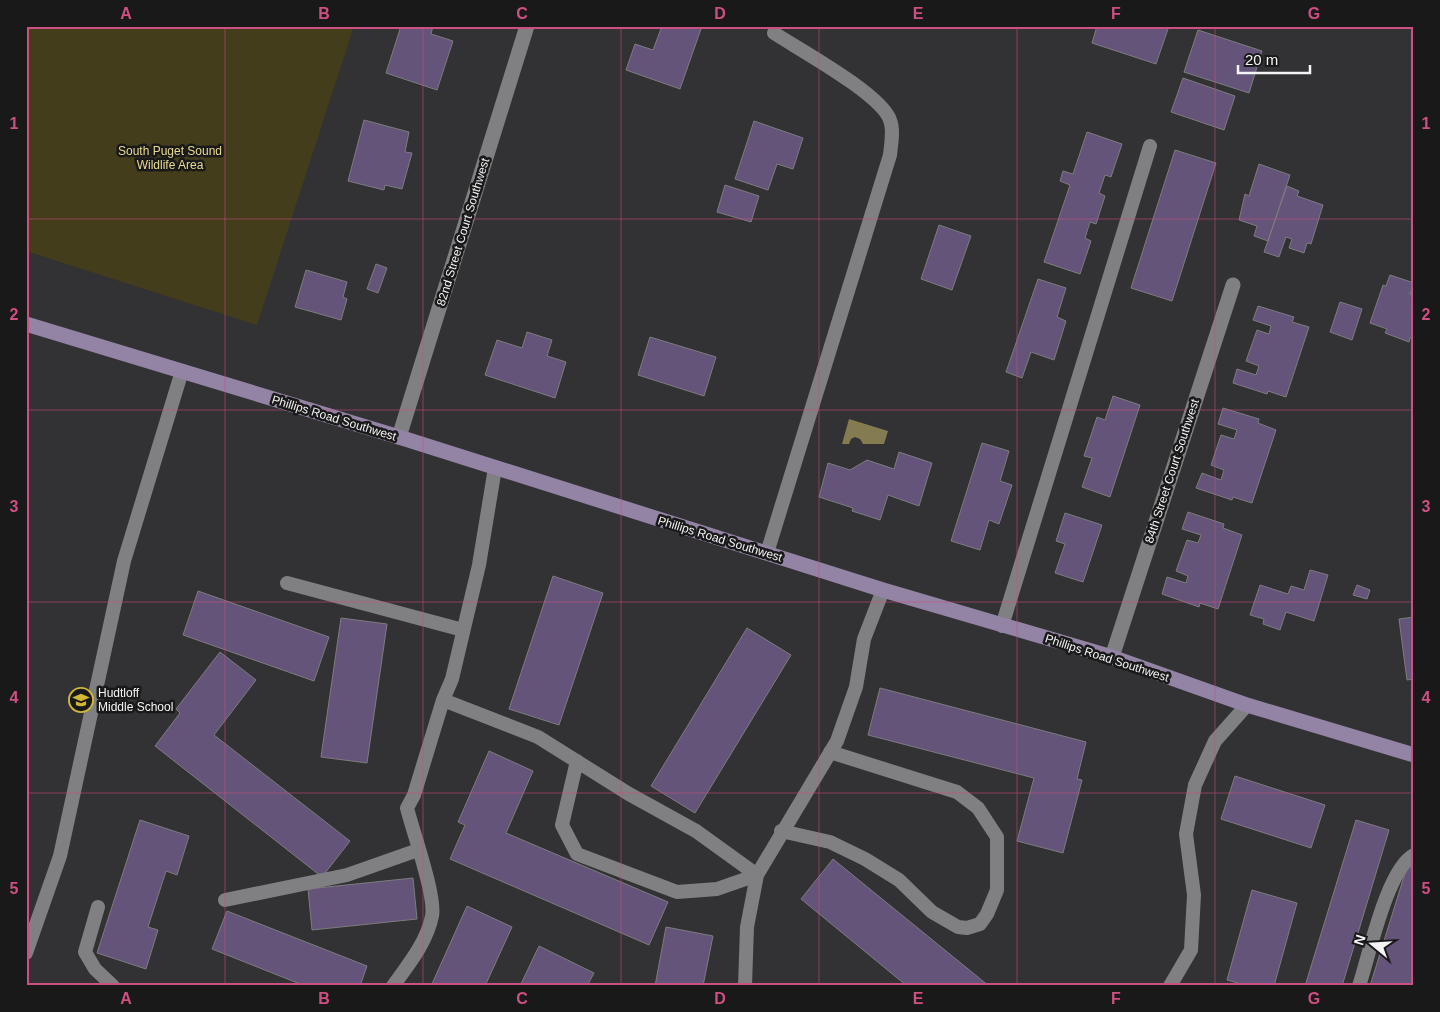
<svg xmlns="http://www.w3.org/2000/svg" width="1440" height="1012" font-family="Helvetica,sans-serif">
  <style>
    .green { fill: #443d1c }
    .water { fill: #857b50 }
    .building { fill: #655479; stroke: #7d7c7f }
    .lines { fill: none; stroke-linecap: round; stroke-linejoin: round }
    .lane { stroke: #807f82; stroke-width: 14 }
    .street { stroke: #807f82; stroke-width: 15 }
    .secondary { stroke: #9383a5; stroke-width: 15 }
    .grid { fill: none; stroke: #ce4f82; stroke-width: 1; stroke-opacity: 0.55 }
    .labels { text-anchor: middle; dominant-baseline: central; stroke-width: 5; stroke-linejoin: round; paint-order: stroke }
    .park-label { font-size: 12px; fill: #e9d992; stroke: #1a191a }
    .street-label { font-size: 12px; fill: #f4f3f5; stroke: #1a191a }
    .poi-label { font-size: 12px; fill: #f4f3f5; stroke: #1a191a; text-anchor: start }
    .neatline { fill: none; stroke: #ce4f82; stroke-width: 2 }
    .grid-label { font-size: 16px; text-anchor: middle; font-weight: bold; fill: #ce4f82 }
  </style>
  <rect width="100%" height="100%" fill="#323133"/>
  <path class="green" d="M 26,26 L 354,26 L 257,325 L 26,251 Z"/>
  <path class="water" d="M 849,419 L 888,431 L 884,444 L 863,444 L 860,439 L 855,437 L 851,439 L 849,444 L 842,444 Z"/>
  <path class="building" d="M 401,26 L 433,26 L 431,34 L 453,41 L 437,90 L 386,73 Z
    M 662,26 L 702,26 L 680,89 L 626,70 L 635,44 L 653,50 Z
    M 1097,26 L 1169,26 L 1156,64 L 1092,43 Z
    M 1198,30 L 1262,51 L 1249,93 L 1184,72 Z
    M 1183,78 L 1235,96 L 1224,130 L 1171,112 Z
    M 364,120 L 409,132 L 405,152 L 412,153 L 402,189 L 385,185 L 384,190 L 348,181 Z
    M 754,121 L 803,138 L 793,169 L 777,164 L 768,190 L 735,179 Z
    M 1087,132 L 1122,144 L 1111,177 L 1105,175 L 1099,193 L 1105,196 L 1096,224 L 1090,222 L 1085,238 L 1091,241 L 1080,274 L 1044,262 L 1070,185 L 1060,181 L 1063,171 L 1073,174 Z
    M 1175,150 L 1216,163 L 1172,301 L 1131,288 Z
    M 1259,164 L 1290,175 L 1268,241 L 1254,236 L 1257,226 L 1239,220 L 1245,194 L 1249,196 Z
    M 725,185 L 759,196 L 751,222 L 717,212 Z
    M 1287,186 L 1299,191 L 1297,196 L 1323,205 L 1311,244 L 1307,243 L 1304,253 L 1289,248 L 1292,239 L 1286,237 L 1279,257 L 1264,252 Z
    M 939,225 L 971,236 L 952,290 L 921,279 Z
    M 376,264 L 387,268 L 378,293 L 367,289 Z
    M 306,270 L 347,282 L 343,297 L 347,299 L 341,320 L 295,307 Z
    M 1390,275 L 1414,283 L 1410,294 L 1414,296 L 1414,338 L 1410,338 L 1409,342 L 1385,333 L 1387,329 L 1370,323 L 1383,285 L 1386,286 Z
    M 1038,279 L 1066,288 L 1057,317 L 1066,321 L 1054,360 L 1031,352 L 1022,378 L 1006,372 Z
    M 1340,302 L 1362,309 L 1352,340 L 1330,332 Z
    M 1258,306 L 1294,317 L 1292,322 L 1309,327 L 1286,397 L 1268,391 L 1267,394 L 1233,383 L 1237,369 L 1256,375 L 1259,366 L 1246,361 L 1257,330 L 1269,334 L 1271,326 L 1253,320 Z
    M 527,332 L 552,340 L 547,356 L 566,362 L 555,398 L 485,375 L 497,340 L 522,348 Z
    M 650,337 L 716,357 L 704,396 L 638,375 Z
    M 1113,396 L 1140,405 L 1110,497 L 1082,487 L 1092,458 L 1084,456 L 1097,417 L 1105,420 Z
    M 1223,408 L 1259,419 L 1258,423 L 1276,430 L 1252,503 L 1233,497 L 1232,500 L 1196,488 L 1202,473 L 1221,480 L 1224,470 L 1211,465 L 1221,435 L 1234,439 L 1237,430 L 1218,424 Z
    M 982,443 L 1009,451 L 1000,481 L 1012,485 L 999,524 L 989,520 L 980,550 L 951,541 Z
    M 899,452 L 932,463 L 919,506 L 888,495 L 880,520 L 852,511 L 853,508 L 819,497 L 828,463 L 850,470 L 867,460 L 894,469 Z
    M 1188,512 L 1224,524 L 1223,528 L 1242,535 L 1218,609 L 1200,603 L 1199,607 L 1162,594 L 1167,577 L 1186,583 L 1188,576 L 1176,571 L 1187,540 L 1198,543 L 1201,535 L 1182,529 Z
    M 1065,513 L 1102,525 L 1083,582 L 1055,573 L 1065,544 L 1056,541 Z
    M 1310,570 L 1328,575 L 1314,621 L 1286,612 L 1280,630 L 1263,624 L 1264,619 L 1250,615 L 1260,585 L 1288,594 L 1291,586 L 1304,590 Z
    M 553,576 L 603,593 L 559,725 L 509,709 Z
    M 1357,585 L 1370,590 L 1367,599 L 1353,595 Z
    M 198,591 L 329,637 L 314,681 L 183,635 Z
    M 1414,617 L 1414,679 L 1407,680 L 1399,619 Z
    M 341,618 L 387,624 L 367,763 L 321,757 Z
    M 747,628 L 791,655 L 695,813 L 651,786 Z
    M 220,652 L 256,680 L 214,735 L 350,841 L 322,877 L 155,746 L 180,713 L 176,709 Z
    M 880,688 L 1086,742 L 1077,779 L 1082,780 L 1063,853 L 1017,841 L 1034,778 L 868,735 Z
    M 489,751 L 533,771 L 506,833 L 668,902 L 649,945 L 450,859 L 465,825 L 458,822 Z
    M 1235,776 L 1325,805 L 1311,848 L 1221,819 Z
    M 140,820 L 189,836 L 177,875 L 166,871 L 148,927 L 158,930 L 146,969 L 97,953 Z
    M 1356,820 L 1389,830 L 1342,986 L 1305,986 Z
    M 1410,857 L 1414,858 L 1414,986 L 1370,986 Z
    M 833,859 L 989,986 L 907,986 L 801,899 Z
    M 413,878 L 417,919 L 312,930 L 308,889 Z
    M 1252,890 L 1297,903 L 1274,986 L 1248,986 L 1227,980 Z
    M 467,906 L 512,927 L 485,986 L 431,986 Z
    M 227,911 L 367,966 L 360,986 L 305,986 L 212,949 Z
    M 666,927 L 713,936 L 703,986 L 655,986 Z
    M 539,946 L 594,973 L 587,986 L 520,986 Z"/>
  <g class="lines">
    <path class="lane" d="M 767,553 L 890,155 C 891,145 894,130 890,120 C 881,94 800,50 774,33
      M 287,583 L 463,630
      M 1002,626 L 1150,146
      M 443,700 L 538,737 L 629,794 L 696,831 L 757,875
      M 577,761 L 562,825 L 577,854 L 677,892 L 717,889 L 757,875
      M 781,831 L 830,842 L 865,859 L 899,880 L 932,912 L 958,927 L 967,928 L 980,924 L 987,914 L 997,890 L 997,837 L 978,808 L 957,792 L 830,752
      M 225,900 L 347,875 L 418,850
      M 98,907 L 85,952 L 95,969 L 113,986
      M 26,953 L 60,856 L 124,561 L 182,371
      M 393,986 C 408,965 427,942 432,916 C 436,896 413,832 407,808 L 414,795 L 443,700 L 452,679 L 479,565 L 495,468
      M 745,986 L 747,927 L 757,875 L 837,741 L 856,687 L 864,639 L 883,590
      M 1170,986 L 1191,950 L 1194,895 L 1186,834 L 1195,785 L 1215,741 L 1247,705
      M 1359,986 C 1369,956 1387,869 1414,855"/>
    <path class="street" d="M 399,437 L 527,26
      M 1112,657 L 1233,285"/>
    <path class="secondary" d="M 26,324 L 399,437 L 883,590 L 1112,657 L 1247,705 L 1414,755"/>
  </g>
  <path class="grid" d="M 225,26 L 225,986M 423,26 L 423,986M 621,26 L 621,986M 819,26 L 819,986M 1017,26 L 1017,986M 1215,26 L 1215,986M 26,219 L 1414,219M 26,410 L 1414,410M 26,602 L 1414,602M 26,793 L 1414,793"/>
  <defs>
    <symbol id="school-ring" viewBox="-11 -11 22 22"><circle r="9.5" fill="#1a191a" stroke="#d1b736" stroke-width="1.5"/><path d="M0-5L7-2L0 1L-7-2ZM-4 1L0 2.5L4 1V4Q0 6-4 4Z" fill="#d1b736"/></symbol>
  </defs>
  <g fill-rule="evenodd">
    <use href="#school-ring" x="67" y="686" width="28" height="28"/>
  </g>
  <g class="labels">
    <g class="park-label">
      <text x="170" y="151">South Puget Sound<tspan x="170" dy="14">Wildlife Area</tspan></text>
    </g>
    <g class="street-label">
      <text transform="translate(463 232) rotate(-73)">82nd Street Court Southwest</text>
      <text transform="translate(334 418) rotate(17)">Phillips Road Southwest</text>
      <text transform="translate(1172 471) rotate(-72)">84th Street Court Southwest</text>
      <text transform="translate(720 539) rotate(17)">Phillips Road Southwest</text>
      <text transform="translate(1107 658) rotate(18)">Phillips Road Southwest</text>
    </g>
    <g class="poi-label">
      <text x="98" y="693">Hudtloff<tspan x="98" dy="14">Middle School</tspan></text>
    </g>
  </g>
  <rect width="1440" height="1012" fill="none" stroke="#1a191a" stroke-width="55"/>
  <g transform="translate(1372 944) rotate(288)" stroke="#1a191a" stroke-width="4" paint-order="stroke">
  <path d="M0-4L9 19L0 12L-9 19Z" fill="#f4f3f5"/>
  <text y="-8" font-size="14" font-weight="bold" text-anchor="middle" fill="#f4f3f5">N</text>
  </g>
  <path d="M1238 65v8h72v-8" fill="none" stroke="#f4f3f5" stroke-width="2.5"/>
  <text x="1245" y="65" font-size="15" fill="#f4f3f5" stroke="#1a191a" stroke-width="4" paint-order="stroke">20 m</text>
  <rect x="28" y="28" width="1384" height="956" class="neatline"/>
  <g class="grid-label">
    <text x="126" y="19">A</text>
    <text x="324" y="19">B</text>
    <text x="522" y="19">C</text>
    <text x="720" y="19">D</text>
    <text x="918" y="19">E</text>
    <text x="1116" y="19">F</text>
    <text x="1314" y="19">G</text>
    <text x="14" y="129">1</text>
    <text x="1426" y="129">1</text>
    <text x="14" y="320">2</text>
    <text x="1426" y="320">2</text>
    <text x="14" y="512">3</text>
    <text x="1426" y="512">3</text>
    <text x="14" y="703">4</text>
    <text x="1426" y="703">4</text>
    <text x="14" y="894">5</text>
    <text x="1426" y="894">5</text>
    <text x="126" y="1004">A</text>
    <text x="324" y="1004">B</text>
    <text x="522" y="1004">C</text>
    <text x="720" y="1004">D</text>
    <text x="918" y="1004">E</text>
    <text x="1116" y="1004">F</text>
    <text x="1314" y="1004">G</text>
  </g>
</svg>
